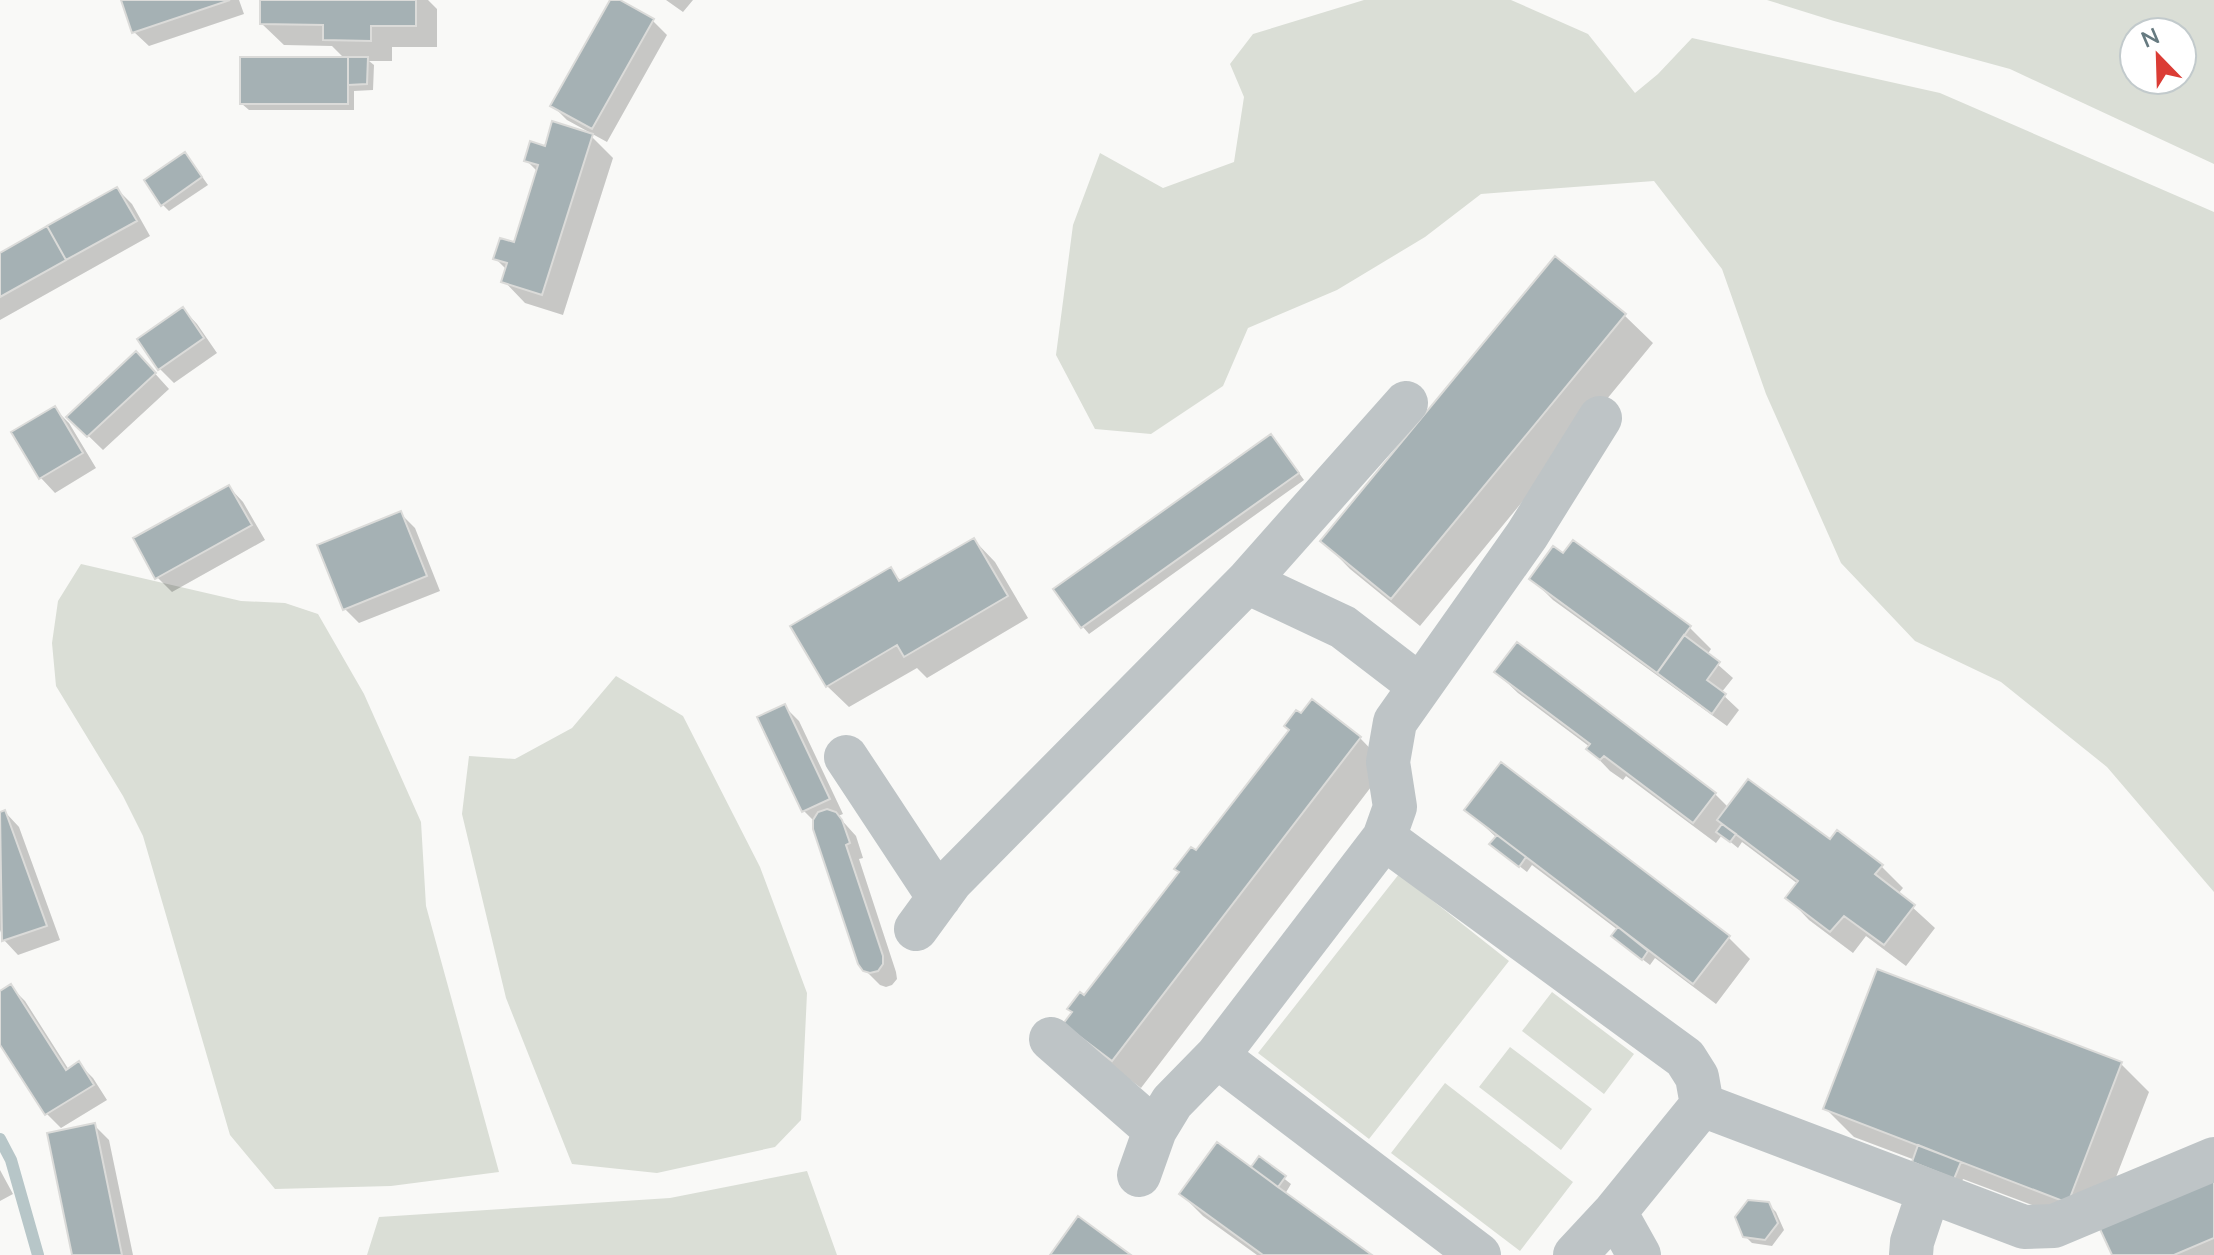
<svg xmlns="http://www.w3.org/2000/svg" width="2214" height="1255" font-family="Lato,sans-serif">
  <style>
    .green { fill: #daded6; fill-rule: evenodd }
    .shadow { fill: #0003 }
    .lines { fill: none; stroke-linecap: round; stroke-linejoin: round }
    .stream { stroke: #b7c6c8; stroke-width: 12 }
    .building { fill: #a5b1b4; stroke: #dbdbd9; stroke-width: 2 }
    .minor { stroke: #bec4c6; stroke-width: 44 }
  </style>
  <rect width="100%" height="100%" fill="#f9f9f7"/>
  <path class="green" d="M 1364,0 L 1511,0 L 1588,34 L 1635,93 L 1658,74 L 1692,38 L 1940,93 L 2214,212 L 2214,892 L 2107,767 L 2001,682 L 1915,641 L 1841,563 L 1766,394 L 1722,269 L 1654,181 L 1481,194 L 1425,237 L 1337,290 L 1248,328 L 1223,386 L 1151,434 L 1095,429 L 1056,355 L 1073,225 L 1100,153 L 1163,188 L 1234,162 L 1244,97 L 1230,64 L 1253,34 Z
    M 1767,0 L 2214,0 L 2214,164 L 2010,69 L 1834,21 ZM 2134,32 L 2182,32 L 2182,80 L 2134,80 Z
    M 81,564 L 241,601 L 285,603 L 318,614 L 364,694 L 421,822 L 426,906 L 499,1172 L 391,1186 L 275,1189 L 230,1135 L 143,836 L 123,796 L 56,686 L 52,643 L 58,601 Z
    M 616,676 L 683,716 L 760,867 L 807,993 L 801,1120 L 775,1147 L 657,1173 L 572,1164 L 506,998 L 462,814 L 469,756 L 515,759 L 572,728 Z
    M 1399,874 L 1509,961 L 1369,1139 L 1258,1053 Z
    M 1552,992 L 1634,1054 L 1604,1094 L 1522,1031 Z
    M 1510,1047 L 1592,1109 L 1561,1150 L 1479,1087 Z
    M 1445,1083 L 1573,1182 L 1520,1251 L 1391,1153 Z
    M 807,1171 L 837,1255 L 367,1255 L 379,1217 L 670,1198 Z"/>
  <path class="shadow" d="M 123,0 L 239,0 L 244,14 L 149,46 L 134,32 Z
    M 262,0 L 428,0 L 437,9 L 437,47 L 392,47 L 392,61 L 369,61 L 374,65 L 373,90 L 354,91 L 354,110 L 249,110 L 242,104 L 345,59 L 332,46 L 284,45 L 262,24 Z
    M 612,0 L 652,20 L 667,35 L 607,142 L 567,120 L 553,106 Z
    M 666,0 L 693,0 L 683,12 Z
    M 591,136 L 613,158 L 563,315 L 525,303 L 504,281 L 507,270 L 495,258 L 515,245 L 538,172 L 526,160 L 546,148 Z
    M 191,161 L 208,185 L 169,211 L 163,205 Z
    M 117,189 L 132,204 L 150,236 L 0,320 L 0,255 Z
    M 1555,259 L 1625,316 L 1653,343 L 1420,626 L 1350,569 L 1323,541 Z
    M 183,309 L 197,324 L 217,353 L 174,383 L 160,369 Z
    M 150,368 L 169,389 L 103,450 L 69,417 Z
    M 55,409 L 69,423 L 96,468 L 55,493 L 41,478 L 13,433 Z
    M 1277,443 L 1304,480 L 1089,634 L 1083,627 L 1056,590 Z
    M 229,487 L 243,502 L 265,540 L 172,592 L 157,577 Z
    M 400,513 L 415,528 L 440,591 L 359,623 L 345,609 Z
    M 974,540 L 995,562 L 1028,618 L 927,678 L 917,668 L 849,707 L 827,686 L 891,570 L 902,582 Z
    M 1531,578 L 1690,628 L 1711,649 L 1707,655 L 1733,678 L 1721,693 L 1739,710 L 1727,726 L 1553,600 Z
    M 1517,645 L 1715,794 L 1729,808 L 1830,842 L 1881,866 L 1903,888 L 1898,894 L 1935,928 L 1906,966 L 1866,936 L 1853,953 L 1809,920 L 1788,898 L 1798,884 L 1742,842 L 1738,848 L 1722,835 L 1716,843 L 1626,776 L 1623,780 L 1610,771 L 1589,749 L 1590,747 L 1518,693 L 1496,672 Z
    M 785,707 L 799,721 L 843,814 L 838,816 L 856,836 L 863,858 L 859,859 L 896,972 L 897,979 L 892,985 L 886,987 L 880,985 L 864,969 L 815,822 L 804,811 Z
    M 1360,738 L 1387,766 L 1141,1088 L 1093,1052 L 1085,998 L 1196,853 Z
    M 1502,765 L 1729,938 L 1750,959 L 1716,1004 L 1655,958 L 1650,965 L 1621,943 L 1618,930 L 1532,865 L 1527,872 L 1499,850 L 1497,838 L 1467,810 Z
    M 5,812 L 19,827 L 60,940 L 18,955 L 4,940 L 0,930 L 0,814 Z
    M 1878,971 L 2121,1064 L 2149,1092 L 2096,1229 L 1963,1179 L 1961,1184 L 1915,1160 L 1854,1137 L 1826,1109 Z
    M 11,987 L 25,1001 L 69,1070 L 79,1064 L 93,1078 L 107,1100 L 61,1128 L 47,1114 L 0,1041 L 0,994 Z
    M 94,1125 L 109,1140 L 133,1255 L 74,1255 Z
    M 1259,1159 L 1291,1184 L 1285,1194 L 1369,1255 L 1257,1255 L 1203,1216 L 1181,1194 L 1251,1170 Z
    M 0,1170 L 13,1194 L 0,1201 Z
    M 2214,1180 L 2214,1255 L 2114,1255 Z
    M 1768,1204 L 1776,1212 L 1784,1230 L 1772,1246 L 1752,1243 L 1745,1236 Z"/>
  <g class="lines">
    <path class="stream" d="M 0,1139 L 11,1160 L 38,1255"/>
  </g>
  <path class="building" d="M 121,0 L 230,0 L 132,33 Z
    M 260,0 L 416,0 L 416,26 L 371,26 L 371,41 L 323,40 L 323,25 L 260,24 Z
    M 610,0 L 620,0 L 654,19 L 592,129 L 550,106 Z
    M 240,57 L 348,57 L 348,104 L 240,104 Z
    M 348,57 L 368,57 L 367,84 L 348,85 Z
    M 552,121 L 593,134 L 542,295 L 501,282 L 507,263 L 493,259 L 500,238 L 514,242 L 538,165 L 524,161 L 530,141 L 545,146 Z
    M 185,152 L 202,177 L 161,206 L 144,180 Z
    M 117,187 L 137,221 L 66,260 L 47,226 Z
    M 47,226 L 66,260 L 0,297 L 0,253 Z
    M 1555,256 L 1626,314 L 1391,599 L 1320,541 Z
    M 183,307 L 204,338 L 158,370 L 137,339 Z
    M 136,351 L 156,373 L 87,437 L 66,417 Z
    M 55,406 L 83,453 L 39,479 L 11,432 Z
    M 1271,434 L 1299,473 L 1081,628 L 1053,589 Z
    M 229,485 L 252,525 L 155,579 L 133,538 Z
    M 401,511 L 427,576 L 343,610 L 317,545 Z
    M 974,538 L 1008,596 L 904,657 L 897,645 L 826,687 L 790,626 L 891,567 L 899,581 Z
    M 1573,540 L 1691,626 L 1657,673 L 1529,579 L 1553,546 L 1563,553 Z
    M 1684,635 L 1720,662 L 1707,680 L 1726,694 L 1712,714 L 1657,673 Z
    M 1517,642 L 1716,793 L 1693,823 L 1604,756 L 1600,760 L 1586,749 L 1590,744 L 1494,672 Z
    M 1312,699 L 1361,737 L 1112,1061 L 1063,1024 L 1072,1012 L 1067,1009 L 1080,992 L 1084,995 L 1179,872 L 1174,869 L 1191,847 L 1196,850 L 1289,730 L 1284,726 L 1296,710 L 1301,713 Z
    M 785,704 L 830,799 L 802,812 L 757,717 Z
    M 1501,762 L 1730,936 L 1693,984 L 1464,810 Z
    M 1748,779 L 1830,839 L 1837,830 L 1883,865 L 1875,874 L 1915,905 L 1884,945 L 1844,916 L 1830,932 L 1785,898 L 1798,881 L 1717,820 Z
    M 827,809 L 836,812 L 842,820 L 850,843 L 846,845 L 883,956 L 883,964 L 878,971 L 870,973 L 863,971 L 858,964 L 813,829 L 813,820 L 818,812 Z
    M 5,810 L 47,926 L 2,941 L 0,812 Z
    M 1722,824 L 1736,834 L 1730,842 L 1716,832 Z
    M 1497,835 L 1526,857 L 1519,867 L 1489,844 Z
    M 1618,927 L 1648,951 L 1642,960 L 1611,936 Z
    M 1877,969 L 2122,1062 L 2068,1203 L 1823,1109 Z
    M 11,984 L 66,1070 L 79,1061 L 94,1085 L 45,1115 L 0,1045 L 0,991 Z
    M 95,1123 L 122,1255 L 72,1255 L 47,1133 Z
    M 1217,1142 L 1278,1187 L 1372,1255 L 1263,1255 L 1179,1194 Z
    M 1918,1145 L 1961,1162 L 1954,1179 L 1912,1162 Z
    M 1259,1156 L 1286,1176 L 1278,1187 L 1251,1167 Z
    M 2214,1178 L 2214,1238 L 2174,1255 L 2112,1255 L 2099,1227 Z
    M 1748,1200 L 1769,1202 L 1778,1223 L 1765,1240 L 1743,1237 L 1735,1217 Z
    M 1078,1216 L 1131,1255 L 1050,1255 Z"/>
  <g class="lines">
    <path class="minor" d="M 1247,582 L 1343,627 L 1420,686
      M 846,757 L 939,898
      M 1384,838 L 1685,1058 L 1697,1077 L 1702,1105 L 1615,1212 L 1575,1255
      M 916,929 L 951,881 L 1247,582 L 1406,403
      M 1051,1039 L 1155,1130
      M 1702,1105 L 2024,1227 L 2054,1226 L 2214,1159
      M 1139,1175 L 1155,1130 L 1172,1102 L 1217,1056
      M 1615,1212 L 1639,1255
      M 1479,1255 L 1217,1056 L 1384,838 L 1395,807 L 1388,762 L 1395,722 L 1527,535 L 1600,418
      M 1911,1255 L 1912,1242 L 1929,1191"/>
  </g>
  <g transform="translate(2158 56) rotate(337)"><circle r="38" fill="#ffffff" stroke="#c2cacc" stroke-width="2"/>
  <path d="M0-6L14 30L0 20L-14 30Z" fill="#db3c35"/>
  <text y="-12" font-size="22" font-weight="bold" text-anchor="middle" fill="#667a80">N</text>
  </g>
</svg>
